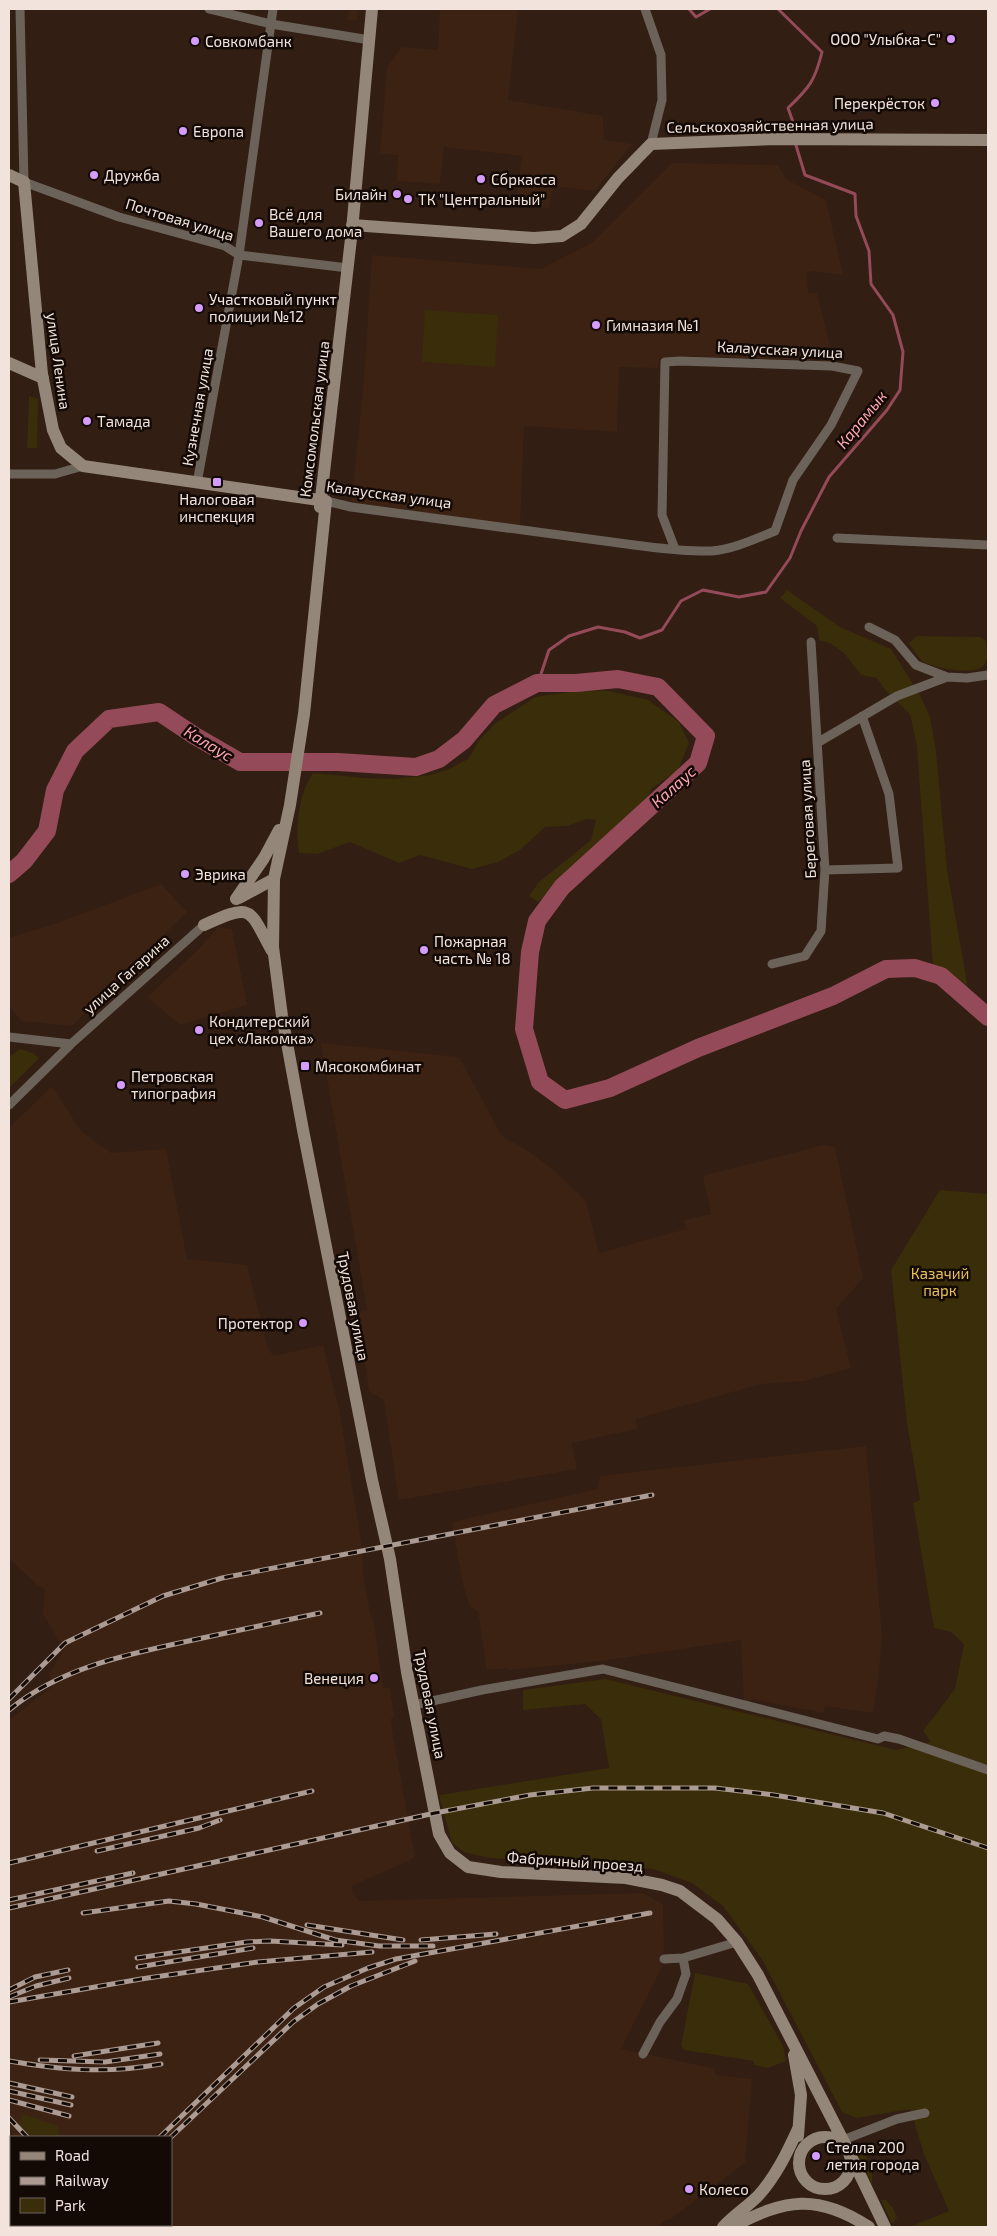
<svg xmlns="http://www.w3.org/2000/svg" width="997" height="2236" font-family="'Exo 2',sans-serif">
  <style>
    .built { fill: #3c2213; fill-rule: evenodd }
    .green { fill: #3a2d09 }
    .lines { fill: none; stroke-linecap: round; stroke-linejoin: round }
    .stream { stroke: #944a58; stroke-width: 3 }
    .river { stroke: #944a58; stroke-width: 18 }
    .street { stroke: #6b635a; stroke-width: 9 }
    .secondary { stroke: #948779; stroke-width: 12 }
    .rail-casing { stroke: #ab9b92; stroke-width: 5 }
    .rail { stroke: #130a06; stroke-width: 3; stroke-dasharray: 9; stroke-linecap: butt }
    .poi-dot { fill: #d49cfc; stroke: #130a06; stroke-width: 2 }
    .labels { text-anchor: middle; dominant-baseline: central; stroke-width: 5; stroke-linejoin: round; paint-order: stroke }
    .poi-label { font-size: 15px; fill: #f2e4dc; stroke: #130a06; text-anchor: start }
    .street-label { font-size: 15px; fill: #f2e4dc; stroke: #130a06 }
    .park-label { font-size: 15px; fill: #e7c157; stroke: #130a06 }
    .water-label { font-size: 16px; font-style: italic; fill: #fda5b3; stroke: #130a06 }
  </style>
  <rect width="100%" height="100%" fill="#321e13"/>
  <path class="built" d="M 349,9 L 358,9 L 357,21 L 348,20 Z
    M 440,9 L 518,9 L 508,100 L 603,116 L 604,140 L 632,144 L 595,191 L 553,186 L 549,208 L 515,204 L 522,156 L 444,147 L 440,184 L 397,181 L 398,155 L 380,154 L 387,67 L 402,47 L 438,50 Z
    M 672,163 L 778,165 L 786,179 L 826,200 L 843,275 L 813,271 L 806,273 L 808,293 L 817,293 L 834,361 L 682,356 L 659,358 L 658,368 L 619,367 L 617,432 L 524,426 L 520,528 L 351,507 L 364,381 L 372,255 L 541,269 L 593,242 Z
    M 161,884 L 187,912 L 72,1026 L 21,1021 L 9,1005 L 9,938 L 60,922 Z
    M 218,927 L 232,929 L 247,1005 L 180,1025 L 147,997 L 199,949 Z
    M 321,1043 L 459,1057 L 502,1136 L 525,1149 L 556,1172 L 586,1201 L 599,1253 L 686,1229 L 684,1220 L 711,1214 L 703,1177 L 709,1174 L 824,1145 L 835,1147 L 863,1278 L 836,1309 L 851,1368 L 804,1381 L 761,1384 L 636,1419 L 637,1429 L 572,1443 L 577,1469 L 399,1500 L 384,1400 L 369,1391 L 358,1312 L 367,1310 Z
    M 52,1086 L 81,1131 L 111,1153 L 166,1149 L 187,1259 L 247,1265 L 267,1345 L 273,1356 L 323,1345 L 339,1408 L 362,1547 L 363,1573 L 370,1613 L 374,1623 L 383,1688 L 390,1688 L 394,1717 L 391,1719 L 393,1735 L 415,1858 L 351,1886 L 358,1901 L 643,1893 L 663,1904 L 664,1963 L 621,2049 L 713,2068 L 716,2075 L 752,2079 L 745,2163 L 668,2221 L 667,2219 L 657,2227 L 9,2227 L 9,1720 L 54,1685 L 49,1674 L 64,1649 L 43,1614 L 45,1589 L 36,1584 L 9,1558 L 9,1128 ZM 11,2137 L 171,2137 L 171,2225 L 11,2225 Z
    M 866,1446 L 882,1637 L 878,1679 L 873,1713 L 825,1706 L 824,1713 L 752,1699 L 744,1704 L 741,1640 L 602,1661 L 508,1670 L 508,1668 L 487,1670 L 479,1617 L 477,1610 L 470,1607 L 463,1585 L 452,1522 L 598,1489 L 600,1476 Z"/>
  <path class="green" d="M 425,310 L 498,315 L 495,367 L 422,362 Z
    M 29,396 L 38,399 L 37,448 L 27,448 Z
    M 787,590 L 840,627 L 891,649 L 920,695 L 930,717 L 936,751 L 947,870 L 968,988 L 933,966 L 917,747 L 910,714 L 885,690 L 877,678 L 861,675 L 844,653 L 830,643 L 819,640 L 817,626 L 780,598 Z
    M 917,636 L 981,637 L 986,641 C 987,650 989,661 982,667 C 972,675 934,668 924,662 C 918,658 913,649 909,643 Z
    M 583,690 L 609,691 L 648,700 L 679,722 L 689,743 L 678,770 L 651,789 L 648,799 L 538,902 L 529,896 L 539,882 L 591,840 L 596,820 L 587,819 L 567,826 L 545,827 L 520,850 L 498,862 L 472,869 L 420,855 L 399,863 L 350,842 L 317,854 L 299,853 C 295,828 298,795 313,773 L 364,778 L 394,779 L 430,775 L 449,769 L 468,759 L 480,739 L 496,723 L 535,697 Z
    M 20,1049 L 33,1053 L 39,1058 L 9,1088 L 9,1057 Z
    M 940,1190 L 988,1194 L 988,2227 L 909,2227 L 949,2211 L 924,2154 L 910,2109 L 857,2118 L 842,2112 L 763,1961 L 723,1906 L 692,1883 L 653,1869 L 490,1858 L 464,1852 L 452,1843 L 439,1795 L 609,1768 L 601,1719 L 585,1704 L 523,1710 L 523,1690 L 606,1679 L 896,1750 L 931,1742 L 923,1731 L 955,1689 L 964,1644 L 951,1632 L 934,1628 L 913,1503 L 920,1500 L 907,1423 L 891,1270 Z
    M 695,1973 L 748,1984 L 783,2046 L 786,2061 L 768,2068 L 754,2065 L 754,2061 L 684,2050 L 681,2046 Z
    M 23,2114 L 58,2126 L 60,2137 L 29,2137 L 19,2126 Z
    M 855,2143 L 858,2143 C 866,2155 874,2168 872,2184 L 852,2145 Z
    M 881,2200 L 886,2200 L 893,2208 L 897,2218 L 892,2224 Z"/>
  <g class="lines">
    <path class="stream" d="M 689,9 L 696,17 L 710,9
      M 778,9 L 822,52 C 815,81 809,88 788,108 L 793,122 L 793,136
      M 538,683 L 549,650 L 569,636 L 598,627 L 625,632 L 640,638 L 662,630 L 681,601 L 703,590 L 739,597 L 766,592 L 790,558 L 801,531 L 829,477 L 887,410 L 900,390 L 903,352 L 893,315 L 871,284 L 869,251 L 856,216 L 855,194 L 805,175 L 795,142"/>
    <path class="river" d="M 9,874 L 24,861 L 47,831 L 55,790 L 75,751 L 109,719 L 159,712 L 195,736 L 240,762 L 338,762 L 416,767 L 439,759 L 464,740 L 494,705 L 537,683 L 576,683 L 618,679 L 658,687 L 706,736 L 698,763 L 562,887 L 537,921 L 530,952 L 524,1029 L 540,1082 L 565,1100 L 610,1088 L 698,1048 L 833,996 L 886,969 L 915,968 L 941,976 L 988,1017"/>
    <path class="street" d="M 20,9 L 24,182 L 119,217 L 225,246 L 239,255 L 348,268
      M 209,9 L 271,24 L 370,40
      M 645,9 L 661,55 L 662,100 L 651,144
      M 9,474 L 55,474 L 83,466
      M 197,483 L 239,255 L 273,9
      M 326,501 L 351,507 L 634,545 C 659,548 686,552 712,551 C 734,549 755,539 775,531 L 793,480 L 831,425 L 858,371 L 832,366 L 680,361 L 665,362 L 662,515 L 675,549
      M 837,538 L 988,545
      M 869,627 L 895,640 L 916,665 L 947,677
      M 817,743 L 897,696 L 947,677 L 967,678 L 988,675
      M 825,870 L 898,868 L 889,794 L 862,716
      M 772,964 L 805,956 L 821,931 L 825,870 L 811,642
      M 9,1037 L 71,1044
      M 9,1105 L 71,1044 L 204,925
      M 414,1705 L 482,1690 L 603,1669 L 878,1739 L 884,1736 L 899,1739 L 988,1770
      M 664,1959 L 683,1958 L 737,1942
      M 643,2054 L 660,2022 L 677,1999 L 686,1974 L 683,1958
      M 843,2140 L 897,2119 L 925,2113"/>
    <path class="secondary" d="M 9,175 L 24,182 L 42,374 L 53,430 L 61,448 L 83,466 L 326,501 L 304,714 L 290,805 L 274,879 L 273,947 L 282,1016 L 303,1130 L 372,1480 L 390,1559 L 407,1672 L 439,1834 L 450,1853 L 468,1867 L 501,1872 L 626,1878 L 662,1885 L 680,1891 L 717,1919 L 737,1942 L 758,1975 L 849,2152 L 885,2227
      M 352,225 L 534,238 L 562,236 L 581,224 L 618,178 L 651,144 L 776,139 L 988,140
      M 9,363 L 43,378
      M 320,507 L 352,230 L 372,9
      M 239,898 L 274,879
      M 236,899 L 264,858 L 279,830
      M 204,925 C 253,903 248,907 272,951
      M 794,2055 L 801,2095 L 798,2136
      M799 2163a26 26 0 1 1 52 0a26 26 0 1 1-52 0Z
      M 723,2227 C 733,2216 747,2207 758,2196 C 776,2176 787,2153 798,2129
      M 732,2227 C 785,2199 817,2193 869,2227"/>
    <defs>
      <path id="rail" d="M 9,1699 L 65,1643 L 163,1596 L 222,1578 L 652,1495
        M 9,1710 C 61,1667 129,1654 193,1640 C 235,1631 278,1622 320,1613
        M 97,1851 L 199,1828 L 220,1820
        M 9,1863 L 312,1791
        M 9,1900 L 133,1873
        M 9,1908 L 435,1813 L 530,1795 L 593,1788 L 715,1788 L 774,1795 L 883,1813 L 988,1848
        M 83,1913 L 169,1901 L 196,1904 L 263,1917 L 335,1940 L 379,1946 L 433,1946
        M 307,1925 L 403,1940
        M 421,1940 L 496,1934
        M 137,1958 L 247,1942 L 270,1941 L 342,1945
        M 138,1967 L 253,1948
        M 9,1990 L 35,1977 L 68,1970
        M 9,1997 L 36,1986 L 69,1978
        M 9,2002 L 141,1979 L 258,1962 L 372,1952
        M 74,2056 L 158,2043
        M 40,2060 L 105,2062 L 160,2054
        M 9,2061 C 63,2070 106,2074 161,2064
        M 9,2083 L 72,2097
        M 9,2091 L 71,2105
        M 9,2100 L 69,2116
        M 9,2118 L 27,2137
        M 160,2137 L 294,2008 L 324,1987 L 368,1968 L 396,1959 L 650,1913
        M 171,2137 L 293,2022 L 318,2004 L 351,1986 L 415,1961
        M 90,2225 L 91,2227
        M 115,2227 L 115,2225"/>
    </defs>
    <use href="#rail" class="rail-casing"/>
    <use href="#rail" class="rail"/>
  </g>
  <g class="poi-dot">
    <circle cx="951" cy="39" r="5"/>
    <circle cx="195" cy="41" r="5"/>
    <circle cx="935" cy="103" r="5"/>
    <circle cx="183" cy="131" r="5"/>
    <circle cx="94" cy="175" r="5"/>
    <circle cx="481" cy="179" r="5"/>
    <circle cx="397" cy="194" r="5"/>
    <circle cx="408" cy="199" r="5"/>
    <circle cx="259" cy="223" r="5"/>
    <circle cx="199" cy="308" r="5"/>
    <circle cx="596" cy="325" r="5"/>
    <circle cx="87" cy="421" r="5"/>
    <rect x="212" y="477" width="10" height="10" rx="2.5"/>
    <circle cx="185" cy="874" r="5"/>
    <circle cx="424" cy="950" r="5"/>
    <circle cx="199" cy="1030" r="5"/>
    <rect x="300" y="1061" width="10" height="10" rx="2.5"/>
    <circle cx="121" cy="1085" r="5"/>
    <circle cx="303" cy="1323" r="5"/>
    <circle cx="374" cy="1678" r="5"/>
    <circle cx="816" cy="2156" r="5"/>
    <circle cx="689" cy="2189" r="5"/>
  </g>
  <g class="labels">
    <g class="poi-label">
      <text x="941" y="39" text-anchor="end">ООО "Улыбка-С"</text>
      <text x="205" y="41">Совкомбанк</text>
      <text x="925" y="103" text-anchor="end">Перекрёсток</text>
      <text x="193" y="131">Европа</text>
      <text x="104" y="175">Дружба</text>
      <text x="491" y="179">Сбркасса</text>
      <text x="387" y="194" text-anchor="end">Билайн</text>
      <text x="418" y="199">ТК "Центральный"</text>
      <text x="269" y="214">Всё для<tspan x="269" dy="17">Вашего дома</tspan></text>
      <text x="209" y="299">Участковый пункт<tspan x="209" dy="17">полиции №12</tspan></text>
      <text x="606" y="325">Гимназия №1</text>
      <text x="97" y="421">Тамада</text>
      <text x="217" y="499" text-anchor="middle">Налоговая<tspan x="217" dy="17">инспекция</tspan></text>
      <text x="195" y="874">Эврика</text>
      <text x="434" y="941">Пожарная<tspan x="434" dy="17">часть № 18</tspan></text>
      <text x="209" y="1021">Кондитерский<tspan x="209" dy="17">цех «Лакомка»</tspan></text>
      <text x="315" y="1066">Мясокомбинат</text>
      <text x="131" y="1076">Петровская<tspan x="131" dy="17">типография</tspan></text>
      <text x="293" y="1323" text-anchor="end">Протектор</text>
      <text x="364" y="1678" text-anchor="end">Венеция</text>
      <text x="826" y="2147">Стелла 200<tspan x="826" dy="17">летия города</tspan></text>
      <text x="699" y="2189">Колесо</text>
    </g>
    <g class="street-label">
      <text transform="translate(770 125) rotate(-1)">Сельскохозяйственная улица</text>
      <text transform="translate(180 219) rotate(17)">Почтовая улица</text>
      <text transform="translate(780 349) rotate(3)">Калаусская улица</text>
      <text transform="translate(59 361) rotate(82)">улица Ленина</text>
      <text transform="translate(197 407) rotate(-80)">Кузнечная улица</text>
      <text transform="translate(314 419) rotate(-83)">Комсомольская улица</text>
      <text transform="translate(389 494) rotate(8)">Калаусская улица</text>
      <text transform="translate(807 819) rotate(-93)">Береговая улица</text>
      <text transform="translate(126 974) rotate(-42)">улица Гагарина</text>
      <text transform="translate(354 1306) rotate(79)">Трудовая улица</text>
      <text transform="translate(431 1704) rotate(79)">Трудовая улица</text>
      <text transform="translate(575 1861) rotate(4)">Фабричный проезд</text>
    </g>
    <g class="park-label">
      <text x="940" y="1273">Казачий<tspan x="940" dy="17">парк</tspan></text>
    </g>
    <g class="water-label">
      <text transform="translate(861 419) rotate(-51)">Карамык</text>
      <text transform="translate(209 743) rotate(31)">Калаус</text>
      <text transform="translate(673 786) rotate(-42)">Калаус</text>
    </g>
  </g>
  <rect width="997" height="2236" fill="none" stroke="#f2e4dc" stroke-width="20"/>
  <rect x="10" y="2136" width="162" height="90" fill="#130a06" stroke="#6c615c"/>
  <rect x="20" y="2152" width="25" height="8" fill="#948779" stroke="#6c615c"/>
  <text x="55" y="2161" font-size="15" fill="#f2e4dc">Road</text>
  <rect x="20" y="2177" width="25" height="8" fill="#ab9b92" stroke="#6c615c"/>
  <text x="55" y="2186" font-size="15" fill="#f2e4dc">Railway</text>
  <rect x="20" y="2198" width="25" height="15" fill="#3a2d09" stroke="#6c615c"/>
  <text x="55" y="2211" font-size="15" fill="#f2e4dc">Park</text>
</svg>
